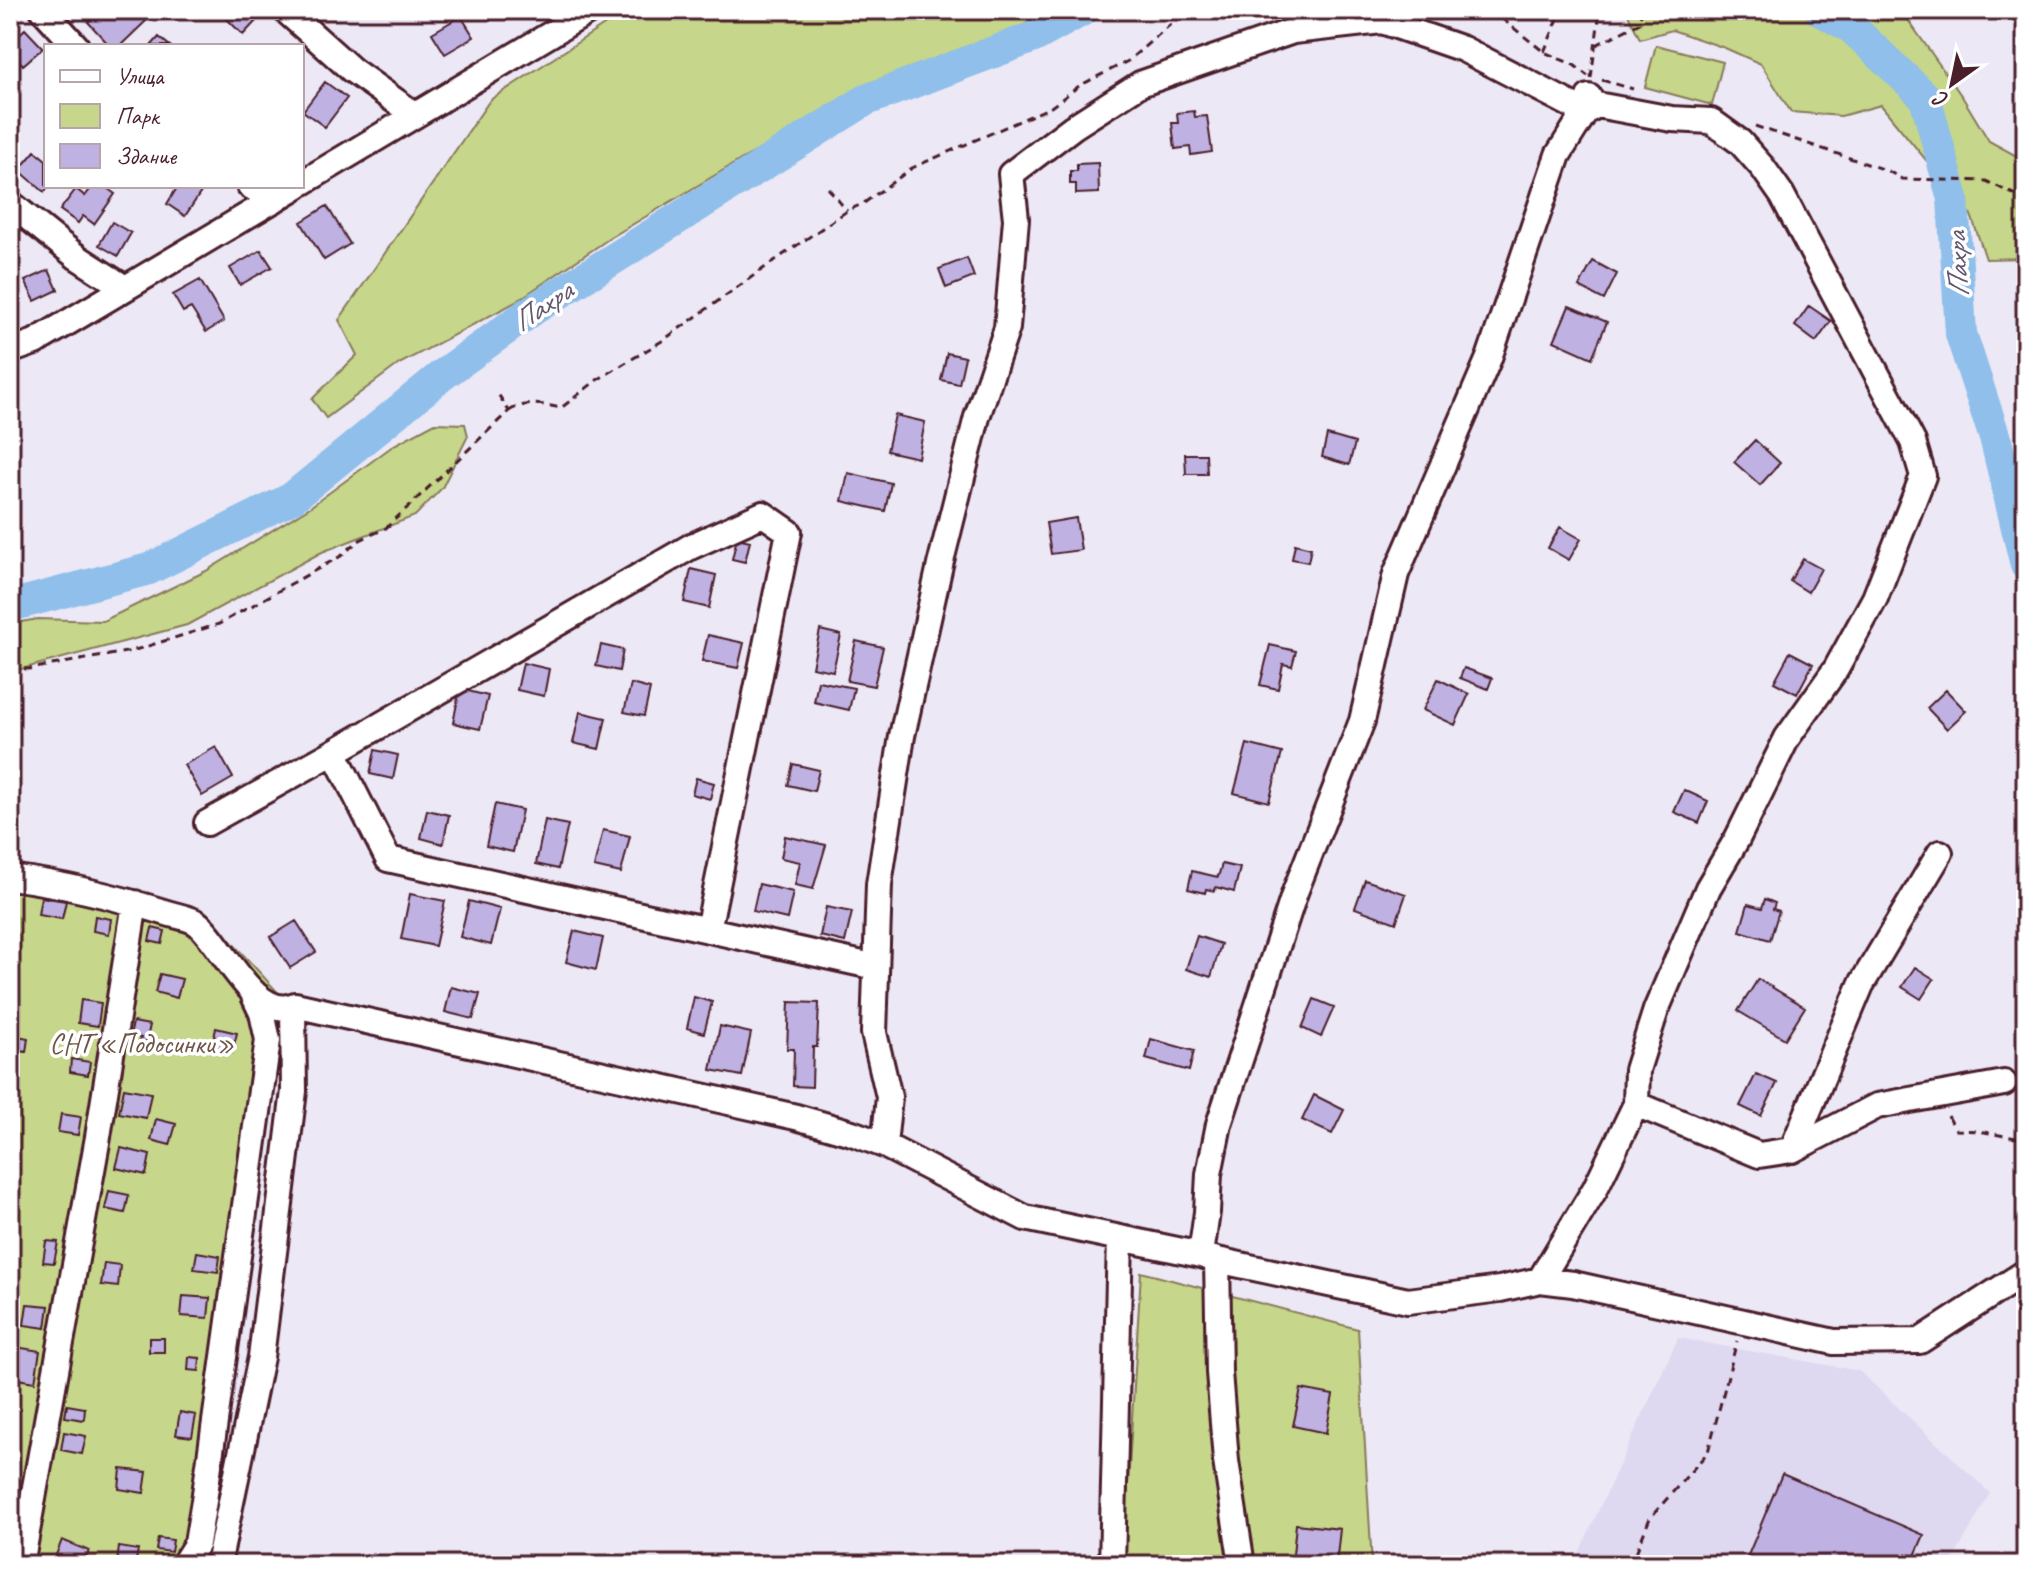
<svg xmlns="http://www.w3.org/2000/svg" width="2036" height="1575" font-family="Caveat,sans-serif">
  <style>
    .built { fill: #ded8f0 }
    .green { fill: #c6d68a; stroke: #887a5a; stroke-width: 2 }
    .lines { fill: none; stroke-linecap: round; stroke-linejoin: round }
    .river { stroke: #8fbfea; stroke-width: 32 }
    .building { fill: #bfb1e2; stroke: #4a1f2b; stroke-width: 2 }
    .minor-casing { stroke: #4a1f2b; stroke-width: 30 }
    .path { stroke: #4a1f2b; stroke-width: 3; stroke-dasharray: 8 6; stroke-linecap: butt }
    .minor { stroke: #fff; stroke-width: 24 }
    .labels { text-anchor: middle; dominant-baseline: central; stroke-width: 7; stroke-linejoin: round; paint-order: stroke }
    .park-label { font-size: 28px; fill: #6f5648; stroke: #fff }
    .water-label { font-size: 30px; font-style: italic; fill: #62576e; stroke: #fff }
  </style>
  <rect width="100%" height="100%" fill="#ece8f6"/>
  <filter id="ink" filterUnits="userSpaceOnUse"><feTurbulence type="fractalNoise" baseFrequency=".0125" numOctaves="2"/><feDisplacementMap in="SourceGraphic" scale="16" xChannelSelector="R" yChannelSelector="G"/><feConvolveMatrix kernelMatrix="1 2 1 2 8 2 1 2 1" color-interpolation-filters="sRGB"/></filter>
  <g filter="url(#ink)">
    <path class="built" d="M 1678,1338 L 1859,1371 L 1990,1493 L 1950,1565 L 1602,1565 L 1579,1553 Z"/>
    <path class="green" d="M 627,10 L 1047,10 L 1007,36 L 928,63 L 742,159 L 610,238 L 514,303 L 399,364 L 326,418 L 312,399 L 357,355 L 339,320 L 490,100 Z
      M 1626,10 L 1901,10 L 1963,98 L 1989,141 L 2026,161 L 2026,258 L 1986,259 L 1971,215 L 1881,105 L 1841,116 L 1791,112 L 1761,64 L 1725,48 L 1672,30 L 1640,39 Z
      M 1656,45 L 1723,62 L 1712,105 L 1645,87 Z
      M 435,423 L 465,424 L 468,436 L 442,488 L 415,516 L 322,552 L 187,625 L 10,672 L 10,624 L 38,619 L 103,621 L 206,571 L 310,507 L 394,445 Z
      M 10,867 L 208,916 L 293,1009 L 282,1008 L 205,1565 L 10,1565 Z
      M 1141,1272 L 1358,1329 L 1372,1565 L 1123,1565 Z"/>
    <g class="lines">
      <path class="river" d="M 1820,10 L 1853,29 L 1925,97 L 1953,199 L 1961,334 L 1996,441 L 2026,565
        M 10,606 L 149,569 L 292,498 L 441,376 L 534,309 L 866,100 L 1034,37 L 1083,10"/>
    </g>
    <path class="building" d="M 100,10 L 135,10 L 146,21 L 120,46 L 110,46 L 88,22 Z
      M 218,10 L 245,10 L 256,21 L 243,35 Z
      M 461,16 L 474,37 L 445,54 L 432,33 Z
      M 25,29 L 43,48 L 23,65 L 10,51 L 10,43 Z
      M 159,37 L 170,46 L 151,46 Z
      M 325,82 L 347,98 L 325,127 L 303,111 Z
      M 1194,111 L 1195,117 L 1207,116 L 1212,152 L 1191,155 L 1190,147 L 1175,149 L 1172,123 L 1178,123 L 1177,113 Z
      M 35,151 L 46,160 L 46,186 L 50,186 L 44,192 L 19,170 Z
      M 1098,163 L 1099,193 L 1076,194 L 1076,184 L 1070,184 L 1070,171 L 1077,171 L 1077,164 Z
      M 93,186 L 104,186 L 115,194 L 94,224 L 83,216 L 78,223 L 60,210 L 76,189 L 85,196 Z
      M 178,186 L 205,186 L 185,216 L 167,204 Z
      M 327,206 L 350,244 L 324,260 L 301,222 Z
      M 112,222 L 131,233 L 118,256 L 99,245 Z
      M 261,250 L 272,267 L 240,285 L 230,268 Z
      M 967,258 L 974,277 L 946,288 L 939,269 Z
      M 1593,261 L 1617,274 L 1604,300 L 1579,287 Z
      M 49,270 L 58,290 L 35,301 L 25,281 Z
      M 200,280 L 224,321 L 206,332 L 191,308 L 183,312 L 173,295 Z
      M 1569,306 L 1607,322 L 1592,358 L 1554,341 Z
      M 1809,306 L 1831,321 L 1816,342 L 1795,326 Z
      M 947,353 L 965,357 L 959,384 L 941,380 Z
      M 895,415 L 925,422 L 918,458 L 887,451 Z
      M 1327,435 L 1355,443 L 1349,465 L 1322,457 Z
      M 1755,440 L 1780,463 L 1760,485 L 1734,462 Z
      M 1185,454 L 1206,454 L 1207,474 L 1186,474 Z
      M 848,473 L 891,483 L 885,511 L 842,501 Z
      M 1076,518 L 1081,550 L 1051,554 L 1046,523 Z
      M 1560,527 L 1581,539 L 1569,560 L 1548,548 Z
      M 737,538 L 750,541 L 745,562 L 732,559 Z
      M 1295,544 L 1311,548 L 1308,562 L 1292,559 Z
      M 1803,559 L 1821,569 L 1808,592 L 1790,581 Z
      M 691,569 L 716,575 L 709,608 L 684,602 Z
      M 820,630 L 841,635 L 833,671 L 812,667 Z
      M 708,635 L 744,643 L 738,668 L 702,661 Z
      M 856,641 L 883,647 L 874,686 L 847,681 Z
      M 601,645 L 623,650 L 619,671 L 596,666 Z
      M 1270,645 L 1296,651 L 1292,666 L 1283,664 L 1278,689 L 1260,685 Z
      M 1790,652 L 1813,664 L 1797,694 L 1774,682 Z
      M 523,663 L 549,669 L 544,696 L 517,690 Z
      M 1464,668 L 1492,678 L 1488,689 L 1460,678 Z
      M 1438,679 L 1469,694 L 1455,725 L 1423,710 Z
      M 818,681 L 854,688 L 849,710 L 814,702 Z
      M 631,684 L 650,689 L 644,716 L 624,712 Z
      M 460,689 L 488,696 L 480,729 L 453,723 Z
      M 1946,690 L 1966,711 L 1947,729 L 1927,708 Z
      M 580,712 L 606,718 L 599,749 L 573,743 Z
      M 1247,744 L 1282,753 L 1269,802 L 1234,793 Z
      M 216,747 L 233,778 L 202,796 L 184,765 Z
      M 375,750 L 398,755 L 393,779 L 370,774 Z
      M 793,764 L 819,770 L 814,791 L 788,785 Z
      M 696,778 L 714,783 L 710,799 L 692,794 Z
      M 1684,790 L 1708,801 L 1699,823 L 1674,812 Z
      M 495,804 L 522,810 L 513,852 L 486,846 Z
      M 427,810 L 449,815 L 443,844 L 421,838 Z
      M 545,820 L 568,825 L 558,869 L 536,864 Z
      M 603,830 L 630,836 L 621,873 L 594,867 Z
      M 785,836 L 826,845 L 813,889 L 795,885 L 800,862 L 781,858 Z
      M 1222,864 L 1240,868 L 1234,892 L 1216,887 L 1215,891 L 1206,889 L 1205,893 L 1188,889 L 1192,871 L 1218,877 Z
      M 1365,880 L 1406,894 L 1396,923 L 1355,908 Z
      M 759,884 L 793,892 L 787,919 L 753,911 Z
      M 410,894 L 445,901 L 435,946 L 401,939 Z
      M 41,897 L 66,901 L 62,919 L 38,915 Z
      M 1765,899 L 1775,903 L 1773,909 L 1779,911 L 1770,940 L 1740,931 L 1748,904 L 1762,908 Z
      M 469,901 L 500,909 L 491,945 L 460,937 Z
      M 826,907 L 852,912 L 845,942 L 820,936 Z
      M 95,916 L 111,919 L 109,934 L 93,931 Z
      M 296,921 L 316,952 L 290,968 L 270,937 Z
      M 152,928 L 165,931 L 162,944 L 149,941 Z
      M 574,931 L 603,938 L 596,970 L 566,962 Z
      M 1197,936 L 1221,944 L 1211,977 L 1186,969 Z
      M 1915,967 L 1934,979 L 1921,999 L 1902,987 Z
      M 160,974 L 182,979 L 177,998 L 155,992 Z
      M 1758,979 L 1805,1007 L 1785,1039 L 1738,1011 Z
      M 451,987 L 480,994 L 473,1019 L 445,1012 Z
      M 694,997 L 712,1002 L 704,1033 L 687,1028 Z
      M 1314,999 L 1334,1007 L 1321,1037 L 1302,1028 Z
      M 81,1000 L 101,1003 L 98,1026 L 78,1023 Z
      M 789,1002 L 819,1003 L 817,1047 L 813,1047 L 812,1087 L 793,1086 L 794,1049 L 787,1049 Z
      M 133,1022 L 150,1025 L 146,1043 L 140,1042 L 141,1038 L 130,1037 Z
      M 720,1026 L 751,1033 L 742,1076 L 711,1070 Z
      M 216,1028 L 237,1033 L 232,1053 L 212,1048 Z
      M 13,1035 L 28,1038 L 26,1052 L 10,1049 Z
      M 1151,1039 L 1194,1051 L 1189,1071 L 1146,1059 Z
      M 71,1059 L 90,1062 L 88,1075 L 70,1072 Z
      M 1756,1074 L 1777,1083 L 1761,1116 L 1740,1106 Z
      M 124,1088 L 151,1093 L 146,1118 L 119,1113 Z
      M 1314,1095 L 1344,1110 L 1332,1134 L 1302,1120 Z
      M 61,1114 L 81,1117 L 78,1135 L 58,1132 Z
      M 156,1119 L 176,1124 L 170,1145 L 151,1140 Z
      M 121,1148 L 150,1155 L 146,1175 L 116,1168 Z
      M 109,1191 L 129,1195 L 125,1213 L 105,1209 Z
      M 46,1241 L 58,1242 L 54,1263 L 43,1262 Z
      M 197,1252 L 220,1256 L 218,1272 L 194,1269 Z
      M 104,1263 L 120,1265 L 118,1287 L 101,1285 Z
      M 183,1296 L 210,1298 L 208,1318 L 181,1316 Z
      M 27,1304 L 49,1306 L 46,1328 L 24,1325 Z
      M 149,1338 L 164,1338 L 164,1352 L 149,1352 Z
      M 16,1347 L 40,1351 L 35,1382 L 11,1378 Z
      M 189,1357 L 200,1358 L 199,1371 L 188,1370 Z
      M 1301,1389 L 1333,1395 L 1326,1433 L 1293,1426 Z
      M 67,1405 L 85,1408 L 84,1420 L 65,1417 Z
      M 180,1412 L 196,1415 L 192,1437 L 176,1435 Z
      M 64,1432 L 86,1436 L 82,1454 L 61,1450 Z
      M 121,1469 L 147,1472 L 144,1493 L 119,1489 Z
      M 1782,1474 L 1924,1535 L 1911,1565 L 1744,1565 Z
      M 1296,1524 L 1340,1529 L 1336,1565 L 1292,1565 Z
      M 158,1538 L 173,1540 L 171,1552 L 156,1550 Z
      M 62,1540 L 89,1551 L 83,1565 L 66,1565 L 54,1560 Z
      M 119,1547 L 138,1550 L 135,1565 L 117,1563 Z"/>
    <g class="lines">
      <defs>
        <path id="minor" d="M 43,10 L 76,46
          M 285,10 L 352,70 L 415,115
          M 1589,97 L 1585,112 L 1558,155 L 1489,358 L 1396,574 L 1362,721 L 1295,892 L 1219,1124 L 1209,1174 L 1207,1212 L 1201,1255 L 1217,1260 L 1408,1301 L 1500,1289 L 1540,1280 L 1573,1284 L 1834,1342 L 1920,1341 L 2026,1272
          M 302,183 L 591,10
          M 250,186 L 274,200
          M 10,203 L 77,257 L 125,288
          M 10,351 L 35,342 L 297,186
          M 334,752 L 690,547 L 763,514 L 789,532 L 708,930
          M 207,823 L 334,752 L 388,859 L 876,967
          M 10,877 C 63,884 116,897 167,913 C 176,916 190,918 197,923 C 222,942 255,1023 295,1005 L 796,1117 L 852,1133 L 884,1145 L 1025,1218 L 1201,1255
          M 1636,1104 L 1759,1155 L 1792,1150 L 1877,1106 L 2004,1083
          M 884,1145 L 889,1097 L 874,1033 L 879,884 L 902,736 L 940,565 L 977,417 L 1007,328 L 1016,219 L 1011,174 L 1073,127 L 1140,84 L 1293,31 L 1382,21 L 1463,49 L 1585,112 L 1597,105 L 1672,119 L 1711,121 L 1740,142 L 1763,168 L 1782,195 L 1913,442 L 1923,476 L 1875,598 L 1836,669 L 1787,738 L 1737,839 L 1708,888 L 1656,1010 L 1637,1070 L 1636,1104 L 1595,1189 L 1540,1280
          M 1792,1150 L 1861,985 L 1940,853
          M 1217,1260 L 1219,1372 L 1226,1461 L 1242,1565
          M 21,1565 L 98,1137 L 135,903
          M 183,1565 L 197,1543 L 204,1501 L 268,1040 L 262,1013 L 254,996
          M 218,1565 L 261,1357 L 294,1091 L 293,1007
          M 1112,1565 L 1120,1238"/>
      </defs>
      <use href="#minor" class="minor-casing"/>
      <path class="path" d="M 1491,10 L 1544,52 L 1574,65 L 1588,76
        M 1596,45 L 1640,23 L 1641,10
        M 1544,52 L 1560,14
        M 1591,78 L 1600,10
        M 1602,80 L 1633,89
        M 1755,126 L 1888,171 L 1902,179 L 1986,181 L 2026,200
        M 828,188 L 847,211
        M 509,411 C 524,401 544,404 561,408 L 597,380 L 662,341 L 777,259 L 847,211 L 864,203 L 912,168 L 1051,107 L 1079,86 L 1128,61 L 1187,10
        M 10,668 L 29,669 L 132,651 L 219,624 L 341,556 L 358,541 L 386,528 L 509,411 L 498,394
        M 1948,1116 L 1956,1130 L 1979,1131 L 2026,1140
        M 1631,1565 L 1650,1518 L 1708,1452 L 1737,1341"/>
      <use href="#minor" class="minor"/>
    </g>
  </g>
  <g class="labels">
    <g class="park-label">
      <text x="142" y="1043">СНТ «Подосинки»</text>
    </g>
    <g class="water-label">
      <text transform="translate(1957 265) rotate(-93)">Пахра</text>
      <text transform="translate(542 306) rotate(-34)">Пахра</text>
    </g>
  </g>
  <rect width="2036" height="1575" fill="none" stroke="#fff" stroke-width="40"/>
  <rect x="20" y="20" width="1996" height="1535" fill="none" stroke="#4a1f2b" stroke-width="3" filter="url(#ink)"/>
  <rect x="44" y="44" width="260" height="144" fill="#ffffff" stroke="#b7a5aa" stroke-width="2"/>
  <rect x="60" y="70" width="40" height="12" fill="#ffffff" stroke="#b7a5aa" stroke-width="2"/>
  <text x="116" y="84" font-size="24" fill="#4a1f2b">Улица</text>
  <rect x="60" y="104" width="40" height="24" fill="#c6d68a" stroke="#b7a5aa" stroke-width="2"/>
  <text x="116" y="124" font-size="24" fill="#4a1f2b">Парк</text>
  <rect x="60" y="144" width="40" height="24" fill="#bfb1e2" stroke="#b7a5aa" stroke-width="2"/>
  <text x="116" y="164" font-size="24" fill="#4a1f2b">Здание</text>
  <g transform="translate(1952 84) rotate(213)" stroke="#ffffff" stroke-width="6" paint-order="stroke">
  <path d="M0-6L14 30L0 20L-14 30Z" fill="#4a1f2b"/>
  <text y="-12" font-size="22" font-weight="bold" text-anchor="middle" fill="#4a1f2b">С</text>
  </g>
</svg>
